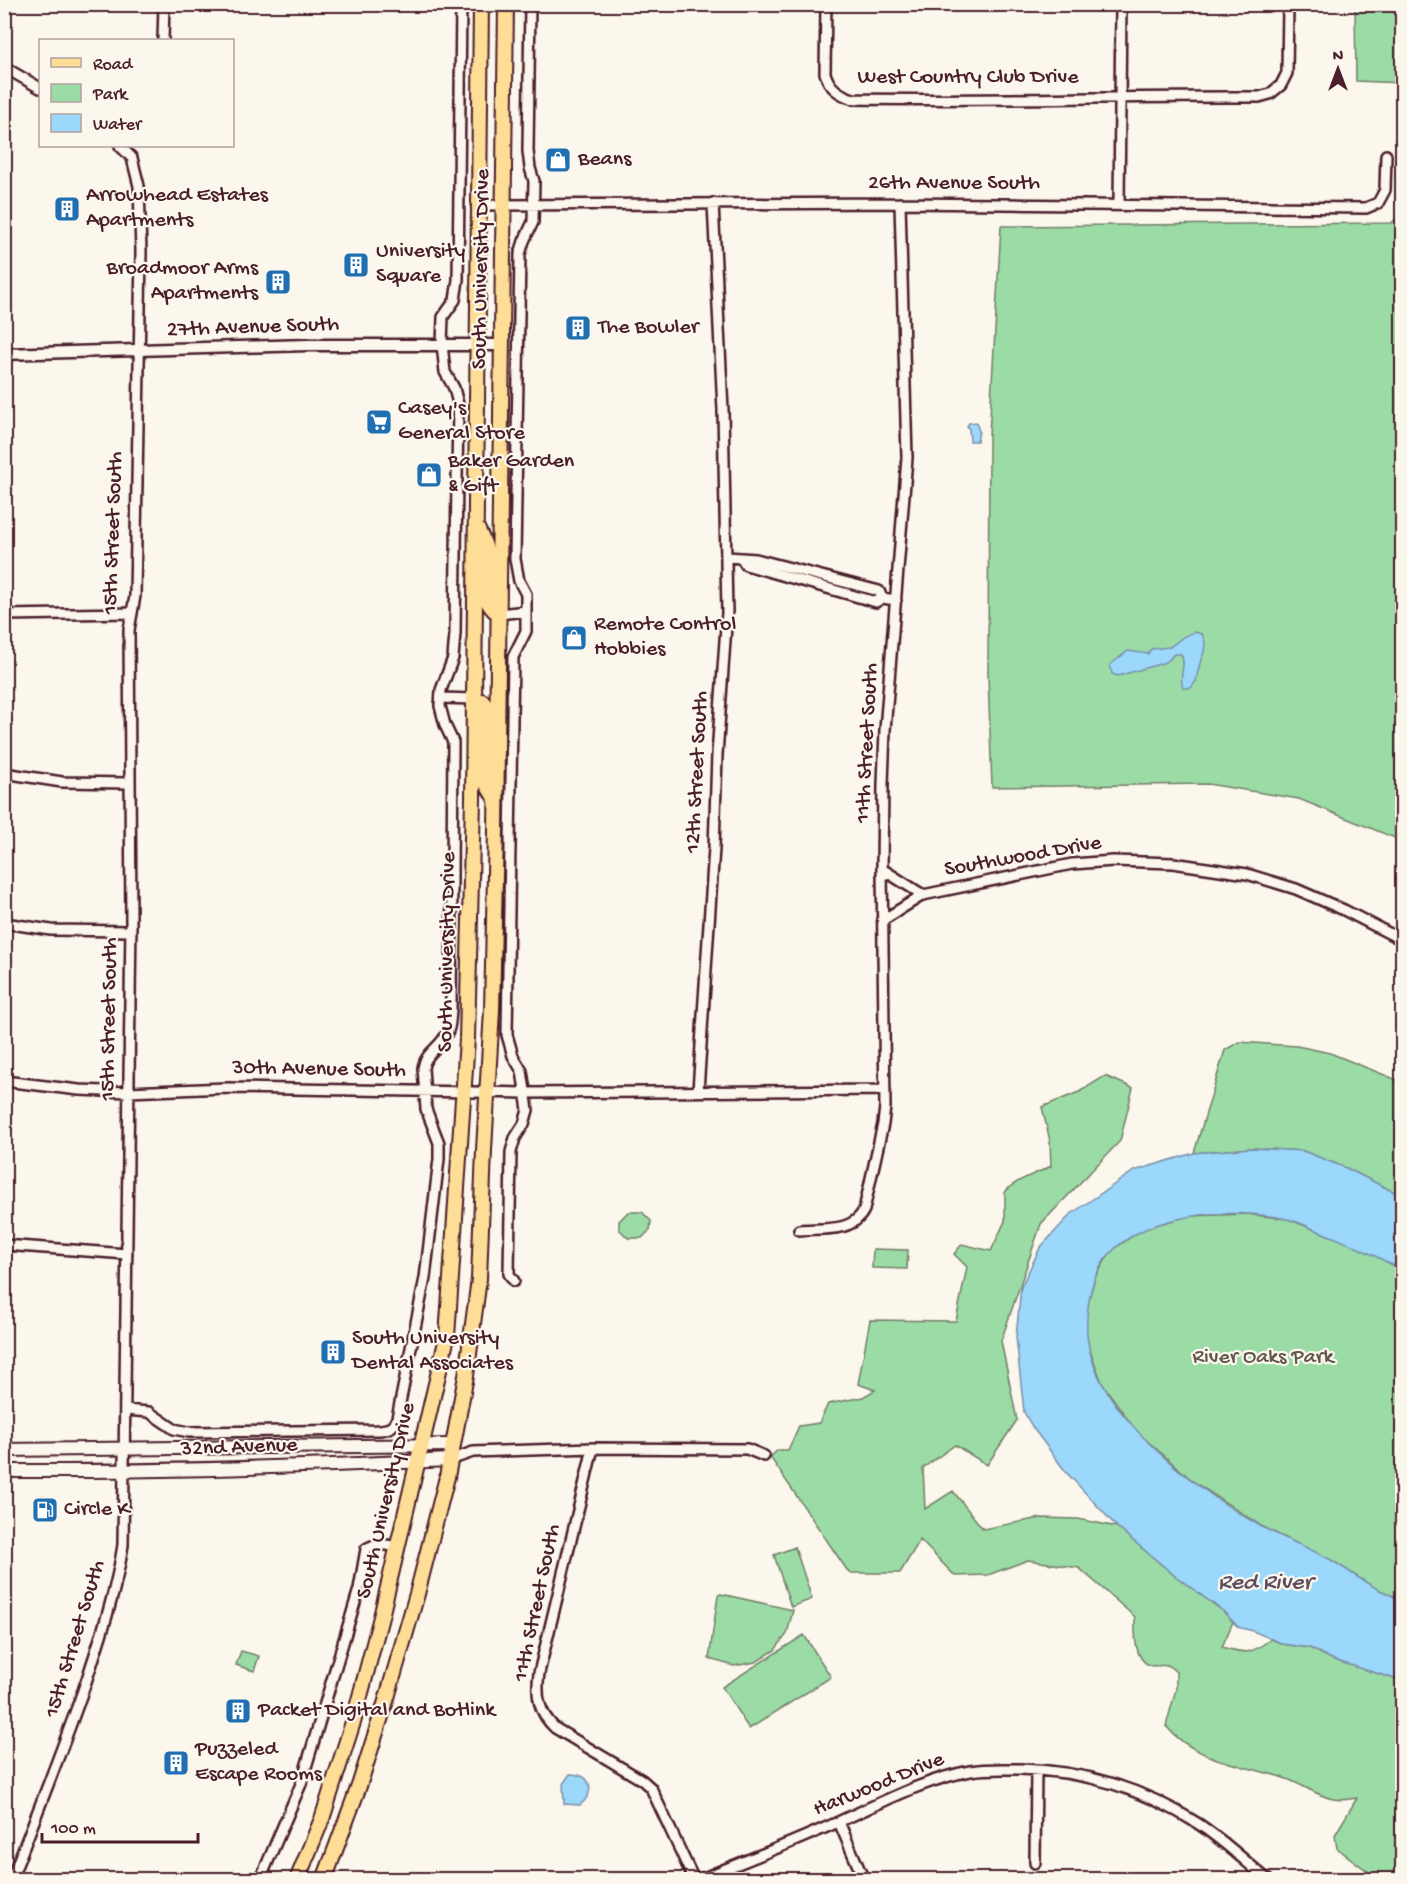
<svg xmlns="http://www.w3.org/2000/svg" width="1407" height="1884" font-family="'Gochi Hand',sans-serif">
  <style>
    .green { fill: #9bdba5; stroke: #727d68; stroke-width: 1.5 }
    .water { fill: #9bd8fc; stroke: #7b8ea8; stroke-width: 1.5 }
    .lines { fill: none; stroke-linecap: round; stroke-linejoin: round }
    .minor-casing { stroke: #4a1f2b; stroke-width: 14 }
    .tertiary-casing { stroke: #4a1f2b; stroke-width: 15 }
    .secondary-casing { stroke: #4a1f2b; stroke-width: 16 }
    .primary-casing { stroke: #4a1f2b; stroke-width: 18 }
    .minor { stroke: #fbf7ec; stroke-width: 9 }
    .tertiary { stroke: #fbf7ec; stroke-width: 10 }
    .secondary { stroke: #fbf7ec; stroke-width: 12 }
    .primary { stroke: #fedd96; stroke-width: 14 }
    .labels { text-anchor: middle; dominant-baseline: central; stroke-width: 4.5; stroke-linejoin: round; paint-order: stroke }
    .street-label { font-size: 22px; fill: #4a1f2b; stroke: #fbf7ec }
    .poi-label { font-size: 22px; fill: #4a1f2b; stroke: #fbf7ec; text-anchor: start }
    .park-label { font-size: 22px; fill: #625750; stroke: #fbf7ec }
    .water-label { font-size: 24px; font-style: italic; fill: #5e4d5f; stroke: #fbf7ec }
  </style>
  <rect width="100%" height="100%" fill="#fbf7ec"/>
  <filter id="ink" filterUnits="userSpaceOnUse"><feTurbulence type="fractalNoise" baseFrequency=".0167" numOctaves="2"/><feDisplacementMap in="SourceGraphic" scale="12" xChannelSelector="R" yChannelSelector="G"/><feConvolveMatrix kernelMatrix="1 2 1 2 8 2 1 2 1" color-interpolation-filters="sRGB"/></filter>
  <g filter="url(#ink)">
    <path class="green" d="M 1355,5 L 1402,5 L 1402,83 L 1356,81 Z
      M 1402,215 L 1402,841 L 1299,799 L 1208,784 L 992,787 L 988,675 L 989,435 L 1001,226 L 1391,223 Z
      M 1239,1042 L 1297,1046 L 1330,1053 L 1402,1082 L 1402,1196 L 1346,1168 L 1303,1151 L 1251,1148 L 1194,1153 L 1225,1050 Z
      M 1105,1076 L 1133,1088 L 1120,1141 L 1041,1224 L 1001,1341 L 1017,1420 L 987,1465 L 955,1445 L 923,1468 L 925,1509 L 953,1491 L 983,1529 L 1040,1518 L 1078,1519 L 1117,1527 L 1174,1575 L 1223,1611 L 1233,1622 L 1222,1647 C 1248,1654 1249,1655 1271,1639 L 1283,1644 L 1310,1648 L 1334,1660 L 1402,1681 L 1402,1879 L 1378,1879 L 1337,1848 L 1335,1835 L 1357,1798 C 1350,1799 1341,1801 1334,1799 C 1322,1798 1301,1784 1287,1779 C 1246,1765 1195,1762 1166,1726 L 1176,1689 L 1176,1672 L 1168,1665 C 1162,1665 1154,1667 1149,1665 C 1133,1658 1135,1631 1135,1617 L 1079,1568 L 1028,1560 L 988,1575 L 955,1576 L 920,1540 L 900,1573 L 849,1573 L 770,1457 L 778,1450 L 788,1450 L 799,1426 L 819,1423 L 828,1404 L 863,1397 L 875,1390 L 858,1384 L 870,1320 L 956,1321 L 967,1267 L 954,1254 L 962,1244 L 991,1251 L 1005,1221 L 1005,1192 C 1017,1178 1035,1175 1051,1166 L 1050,1141 L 1042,1107 L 1079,1092 Z
      M 628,1212 L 642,1212 L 651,1221 L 650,1230 L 642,1238 L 628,1238 L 619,1229 L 619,1221 Z
      M 1247,1214 L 1288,1219 L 1362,1248 L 1402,1270 L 1402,1465 L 1397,1476 L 1402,1479 L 1402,1600 L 1373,1587 L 1331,1560 L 1261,1526 L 1194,1482 L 1136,1431 L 1102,1383 L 1086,1340 L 1086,1310 L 1095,1277 L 1111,1251 L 1144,1228 L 1189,1216 Z
      M 873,1249 L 908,1250 L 907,1269 L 872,1268 Z
      M 795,1547 L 812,1599 L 791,1607 L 774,1555 Z
      M 721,1594 L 793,1610 L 787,1634 L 775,1650 L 756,1662 L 734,1666 L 709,1659 L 718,1595 Z
      M 804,1635 L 831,1677 L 749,1729 L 722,1687 Z
      M 241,1651 L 259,1656 L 254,1671 L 236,1665 Z"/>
    <path class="water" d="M 976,422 L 979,431 L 977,441 L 970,441 L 969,429 L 967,426 L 969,423 Z
      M 1194,632 L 1202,634 L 1205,642 L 1204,652 L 1200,663 L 1196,681 L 1191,688 L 1183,688 C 1178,676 1187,664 1181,654 L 1174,654 L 1169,660 L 1163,663 L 1118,676 L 1112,674 L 1110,665 L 1128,651 L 1148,654 L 1151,649 L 1170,647 L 1183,637 Z
      M 1251,1148 L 1303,1151 L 1346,1168 L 1402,1196 L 1402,1270 C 1373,1254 1347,1242 1316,1230 C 1307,1226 1297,1221 1287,1219 C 1224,1206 1111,1212 1092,1287 C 1083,1322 1085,1351 1102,1383 C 1134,1441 1205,1495 1262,1527 C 1285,1539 1309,1548 1331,1560 C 1346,1569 1359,1579 1374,1587 C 1383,1592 1393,1596 1402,1600 L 1402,1681 L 1334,1660 L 1310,1648 L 1283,1644 L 1253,1631 L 1238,1627 L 1223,1611 L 1174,1575 L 1117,1527 L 1066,1472 L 1033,1428 L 1024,1412 L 1016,1337 L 1021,1287 L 1040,1248 L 1071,1214 L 1134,1171 L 1194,1153 Z
      M 570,1774 C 592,1774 596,1792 580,1805 L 564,1804 L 563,1784 Z"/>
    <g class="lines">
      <defs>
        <path id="minor" d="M 826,4 L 825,73 C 829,88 839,94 853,99 C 988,101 1124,96 1259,97 L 1270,94 L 1281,85 L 1287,73 L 1288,4
          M 163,40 L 164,4
          M 4,67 L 40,88
          M 478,205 L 900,203 L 1366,208 L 1378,203 L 1385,190 L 1386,155
          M 1119,205 L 1121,4
          M 727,557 L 756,559 L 879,591 L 882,598
          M 742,559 L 746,565 L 876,602 L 882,598 L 896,600
          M 499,614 L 526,611
          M 4,615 L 132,613
          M 441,698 L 474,699
          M 4,773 L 62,782 L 129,783
          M 882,869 L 923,895
          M 883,920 L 923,895 L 1072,864 L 1113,861 L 1173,863 L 1247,874 L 1296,889 L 1344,910 L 1402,940
          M 4,923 L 51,930 L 130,931
          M 4,1081 L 79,1090 L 128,1092 L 226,1088 L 526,1093 L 885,1090
          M 698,1091 L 714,848 L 717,755 L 727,612 L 723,410 L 713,203
          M 799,1230 C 822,1228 853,1233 864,1210 L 883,1124 L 885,1107 L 882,869 L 883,784 L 885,730 L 907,458 L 900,203
          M 4,1245 L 127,1254
          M 514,1281 L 509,1274 L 511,1152 L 515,1138 L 524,1124 L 528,1110 L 522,1071 L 513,1056 L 507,1035 L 513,657 L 526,631 L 526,594 L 519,581 L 515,559 L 520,254 L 524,241 L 533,222 L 534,181 L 530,168 L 528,151 L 530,4
          M 125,1410 L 149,1412 L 174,1429 L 189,1432 L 380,1430 C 390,1429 394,1427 397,1418 L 425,1278 L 439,1159 L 439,1143 L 426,1109 L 423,1068 C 425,1053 441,1047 447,1033 C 451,1027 450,1017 451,1010 L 453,742 L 445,725 L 440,706 L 441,690 L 453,658 L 455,633 L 458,404 L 454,388 L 445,372 L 442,344 L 443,317 L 455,300 L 458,280 L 461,4
          M 593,1448 L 539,1673 C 536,1695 538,1712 555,1728 L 642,1780 L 651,1788 L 694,1880
          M 450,1460 L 473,1452 L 593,1448 L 747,1449 L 764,1456
          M 839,1822 L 864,1880
          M 1035,1863 L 1036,1770
          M 11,1880 C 37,1814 63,1748 86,1682 C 101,1636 116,1592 123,1545 L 131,922 L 129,630 L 135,596 L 141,252 L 139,186 L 132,158 L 120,146
          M 260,1880 L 301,1784 L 359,1589 L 366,1549 C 376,1542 386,1545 398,1547
          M 699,1880 C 746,1860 793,1843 838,1822 C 881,1803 923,1780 970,1771 C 986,1768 1004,1769 1020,1769 C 1086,1771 1141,1788 1197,1823 C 1222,1839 1245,1861 1268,1880"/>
        <path id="tertiary" d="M 4,354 L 308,345 L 502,345"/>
        <path id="secondary" d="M 4,1450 L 453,1445
          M 4,1471 C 153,1472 302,1467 450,1460"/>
        <path id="primary" d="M 477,528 C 480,535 485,543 486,551 C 489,573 476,599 499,614
          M 474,699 L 482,701 L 487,708 L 486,783 L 495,798
          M 297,1880 L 322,1819 L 354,1719 L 381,1617 L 447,1337 L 467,1039 L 473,800 L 481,4
          M 324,1880 L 359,1786 L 386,1701 L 417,1594 L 447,1477 L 466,1376 L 479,1279 L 484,1150 L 492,1010 L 496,830 L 506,4"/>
      </defs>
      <use href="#minor" class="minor-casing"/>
      <use href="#tertiary" class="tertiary-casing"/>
      <use href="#secondary" class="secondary-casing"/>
      <use href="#primary" class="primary-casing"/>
      <use href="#minor" class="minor"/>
      <use href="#tertiary" class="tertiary"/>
      <use href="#secondary" class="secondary"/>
      <use href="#primary" class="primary"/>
    </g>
  </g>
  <defs>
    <symbol id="shop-square" viewBox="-11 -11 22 22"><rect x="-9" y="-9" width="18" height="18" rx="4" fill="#1f6fb2" stroke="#fbf7ec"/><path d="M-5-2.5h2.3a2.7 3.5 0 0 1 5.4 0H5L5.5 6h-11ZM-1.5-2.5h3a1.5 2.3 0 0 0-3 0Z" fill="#fff"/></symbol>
    <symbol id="building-square" viewBox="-11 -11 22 22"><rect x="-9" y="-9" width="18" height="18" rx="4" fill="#1f6fb2" stroke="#fbf7ec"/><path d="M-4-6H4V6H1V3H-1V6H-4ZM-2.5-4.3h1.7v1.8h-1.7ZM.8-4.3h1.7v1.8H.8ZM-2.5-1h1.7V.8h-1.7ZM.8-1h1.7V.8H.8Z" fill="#fff"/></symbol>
    <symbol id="supermarket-square" viewBox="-11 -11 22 22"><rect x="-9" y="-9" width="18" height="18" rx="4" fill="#1f6fb2" stroke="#fbf7ec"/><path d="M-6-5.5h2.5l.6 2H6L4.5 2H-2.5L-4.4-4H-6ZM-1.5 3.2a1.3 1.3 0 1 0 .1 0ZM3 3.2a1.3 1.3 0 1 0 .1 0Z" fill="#fff"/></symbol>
    <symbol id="fuel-square" viewBox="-11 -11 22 22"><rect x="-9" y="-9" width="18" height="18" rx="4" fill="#1f6fb2" stroke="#fbf7ec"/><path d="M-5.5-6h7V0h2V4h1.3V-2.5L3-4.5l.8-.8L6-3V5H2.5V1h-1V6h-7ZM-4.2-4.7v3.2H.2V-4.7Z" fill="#fff"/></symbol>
  </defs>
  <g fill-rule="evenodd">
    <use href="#shop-square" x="543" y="145" width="30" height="30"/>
    <use href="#building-square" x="52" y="194" width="30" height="30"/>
    <use href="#building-square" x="341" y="250" width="30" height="30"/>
    <use href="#building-square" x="263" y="267" width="30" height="30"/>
    <use href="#building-square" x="563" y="313" width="30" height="30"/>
    <use href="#supermarket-square" x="364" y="407" width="30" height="30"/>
    <use href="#shop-square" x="414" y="460" width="30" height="30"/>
    <use href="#shop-square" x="559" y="623" width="30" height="30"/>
    <use href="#building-square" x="318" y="1337" width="30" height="30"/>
    <use href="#fuel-square" x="30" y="1495" width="30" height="30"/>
    <use href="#building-square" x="223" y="1696" width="30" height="30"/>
    <use href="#building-square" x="161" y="1748" width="30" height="30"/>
  </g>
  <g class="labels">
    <g class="street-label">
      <text x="968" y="78">West Country Club Drive</text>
      <text x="954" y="184">26th Avenue South</text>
      <text transform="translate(482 269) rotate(-89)">South University Drive</text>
      <text transform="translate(253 328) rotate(-2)">27th Avenue South</text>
      <text transform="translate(114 533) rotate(-88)">15th Street South</text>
      <text transform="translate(868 743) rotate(-87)">11th Street South</text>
      <text transform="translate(698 772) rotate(-87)">12th Street South</text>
      <text transform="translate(1023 857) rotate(-10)">Southwood Drive</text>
      <text transform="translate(448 952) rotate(-89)">South University Drive</text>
      <text transform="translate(110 1019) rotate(-89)">15th Street South</text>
      <text transform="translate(319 1070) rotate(1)">30th Avenue South</text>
      <text transform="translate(239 1448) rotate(-2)">32nd Avenue</text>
      <text transform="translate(387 1501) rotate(-77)">South University Drive</text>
      <text transform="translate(538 1603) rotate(-78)">11th Street South</text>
      <text transform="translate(76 1639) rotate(-73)">15th Street South</text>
      <text transform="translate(879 1785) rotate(-22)">Harwood Drive</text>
    </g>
    <g class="poi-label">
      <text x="578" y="160">Beans</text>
      <text x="86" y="196">Arrowhead Estates<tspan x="86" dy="25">Apartments</tspan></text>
      <text x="376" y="252">University<tspan x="376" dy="25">Square</tspan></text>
      <text x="258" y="269" text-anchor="end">Broadmoor Arms<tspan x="258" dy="25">Apartments</tspan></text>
      <text x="598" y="328">The Bowler</text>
      <text x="398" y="409">Casey's<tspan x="398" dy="25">General Store</tspan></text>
      <text x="448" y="462">Baker Garden<tspan x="448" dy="25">&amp; Gift</tspan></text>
      <text x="594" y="625">Remote Control<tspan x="594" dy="25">Hobbies</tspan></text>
      <text x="352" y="1339">South University<tspan x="352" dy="25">Dental Associates</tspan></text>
      <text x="64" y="1510">Circle K</text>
      <text x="258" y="1711">Packet Digital and Botlink</text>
      <text x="195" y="1750">Puzzeled<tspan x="195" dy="25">Escape Rooms</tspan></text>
    </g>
    <g class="park-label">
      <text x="1263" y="1358">River Oaks Park</text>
    </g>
    <g class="water-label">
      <text x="1265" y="1583">Red River</text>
    </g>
  </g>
  <rect width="1407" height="1884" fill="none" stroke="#fbf7ec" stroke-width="24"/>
  <rect x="12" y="12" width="1383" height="1860" fill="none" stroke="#4a1f2b" stroke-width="2" filter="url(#ink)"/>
  <rect x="39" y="39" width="195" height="108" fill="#fbf7ec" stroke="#b4a19f" stroke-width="1.5"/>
  <rect x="51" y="58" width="30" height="9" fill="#fedd96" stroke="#b4a19f" stroke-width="1.5"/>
  <text x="93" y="69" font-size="18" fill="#4a1f2b">Road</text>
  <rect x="51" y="84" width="30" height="18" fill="#9bdba5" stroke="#b4a19f" stroke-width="1.5"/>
  <text x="93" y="99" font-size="18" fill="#4a1f2b">Park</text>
  <rect x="51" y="114" width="30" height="18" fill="#9bd8fc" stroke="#b4a19f" stroke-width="1.5"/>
  <text x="93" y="129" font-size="18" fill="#4a1f2b">Water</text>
  <g transform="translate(1338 69)" stroke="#fbf7ec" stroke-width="4.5" paint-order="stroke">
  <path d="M0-4.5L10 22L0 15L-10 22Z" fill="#4a1f2b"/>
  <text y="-9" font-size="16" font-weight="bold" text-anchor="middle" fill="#4a1f2b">N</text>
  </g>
  <path d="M42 1833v9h156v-9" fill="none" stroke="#4a1f2b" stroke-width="3"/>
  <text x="51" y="1833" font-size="18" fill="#4a1f2b" stroke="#fbf7ec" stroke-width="4.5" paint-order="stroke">100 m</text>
</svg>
